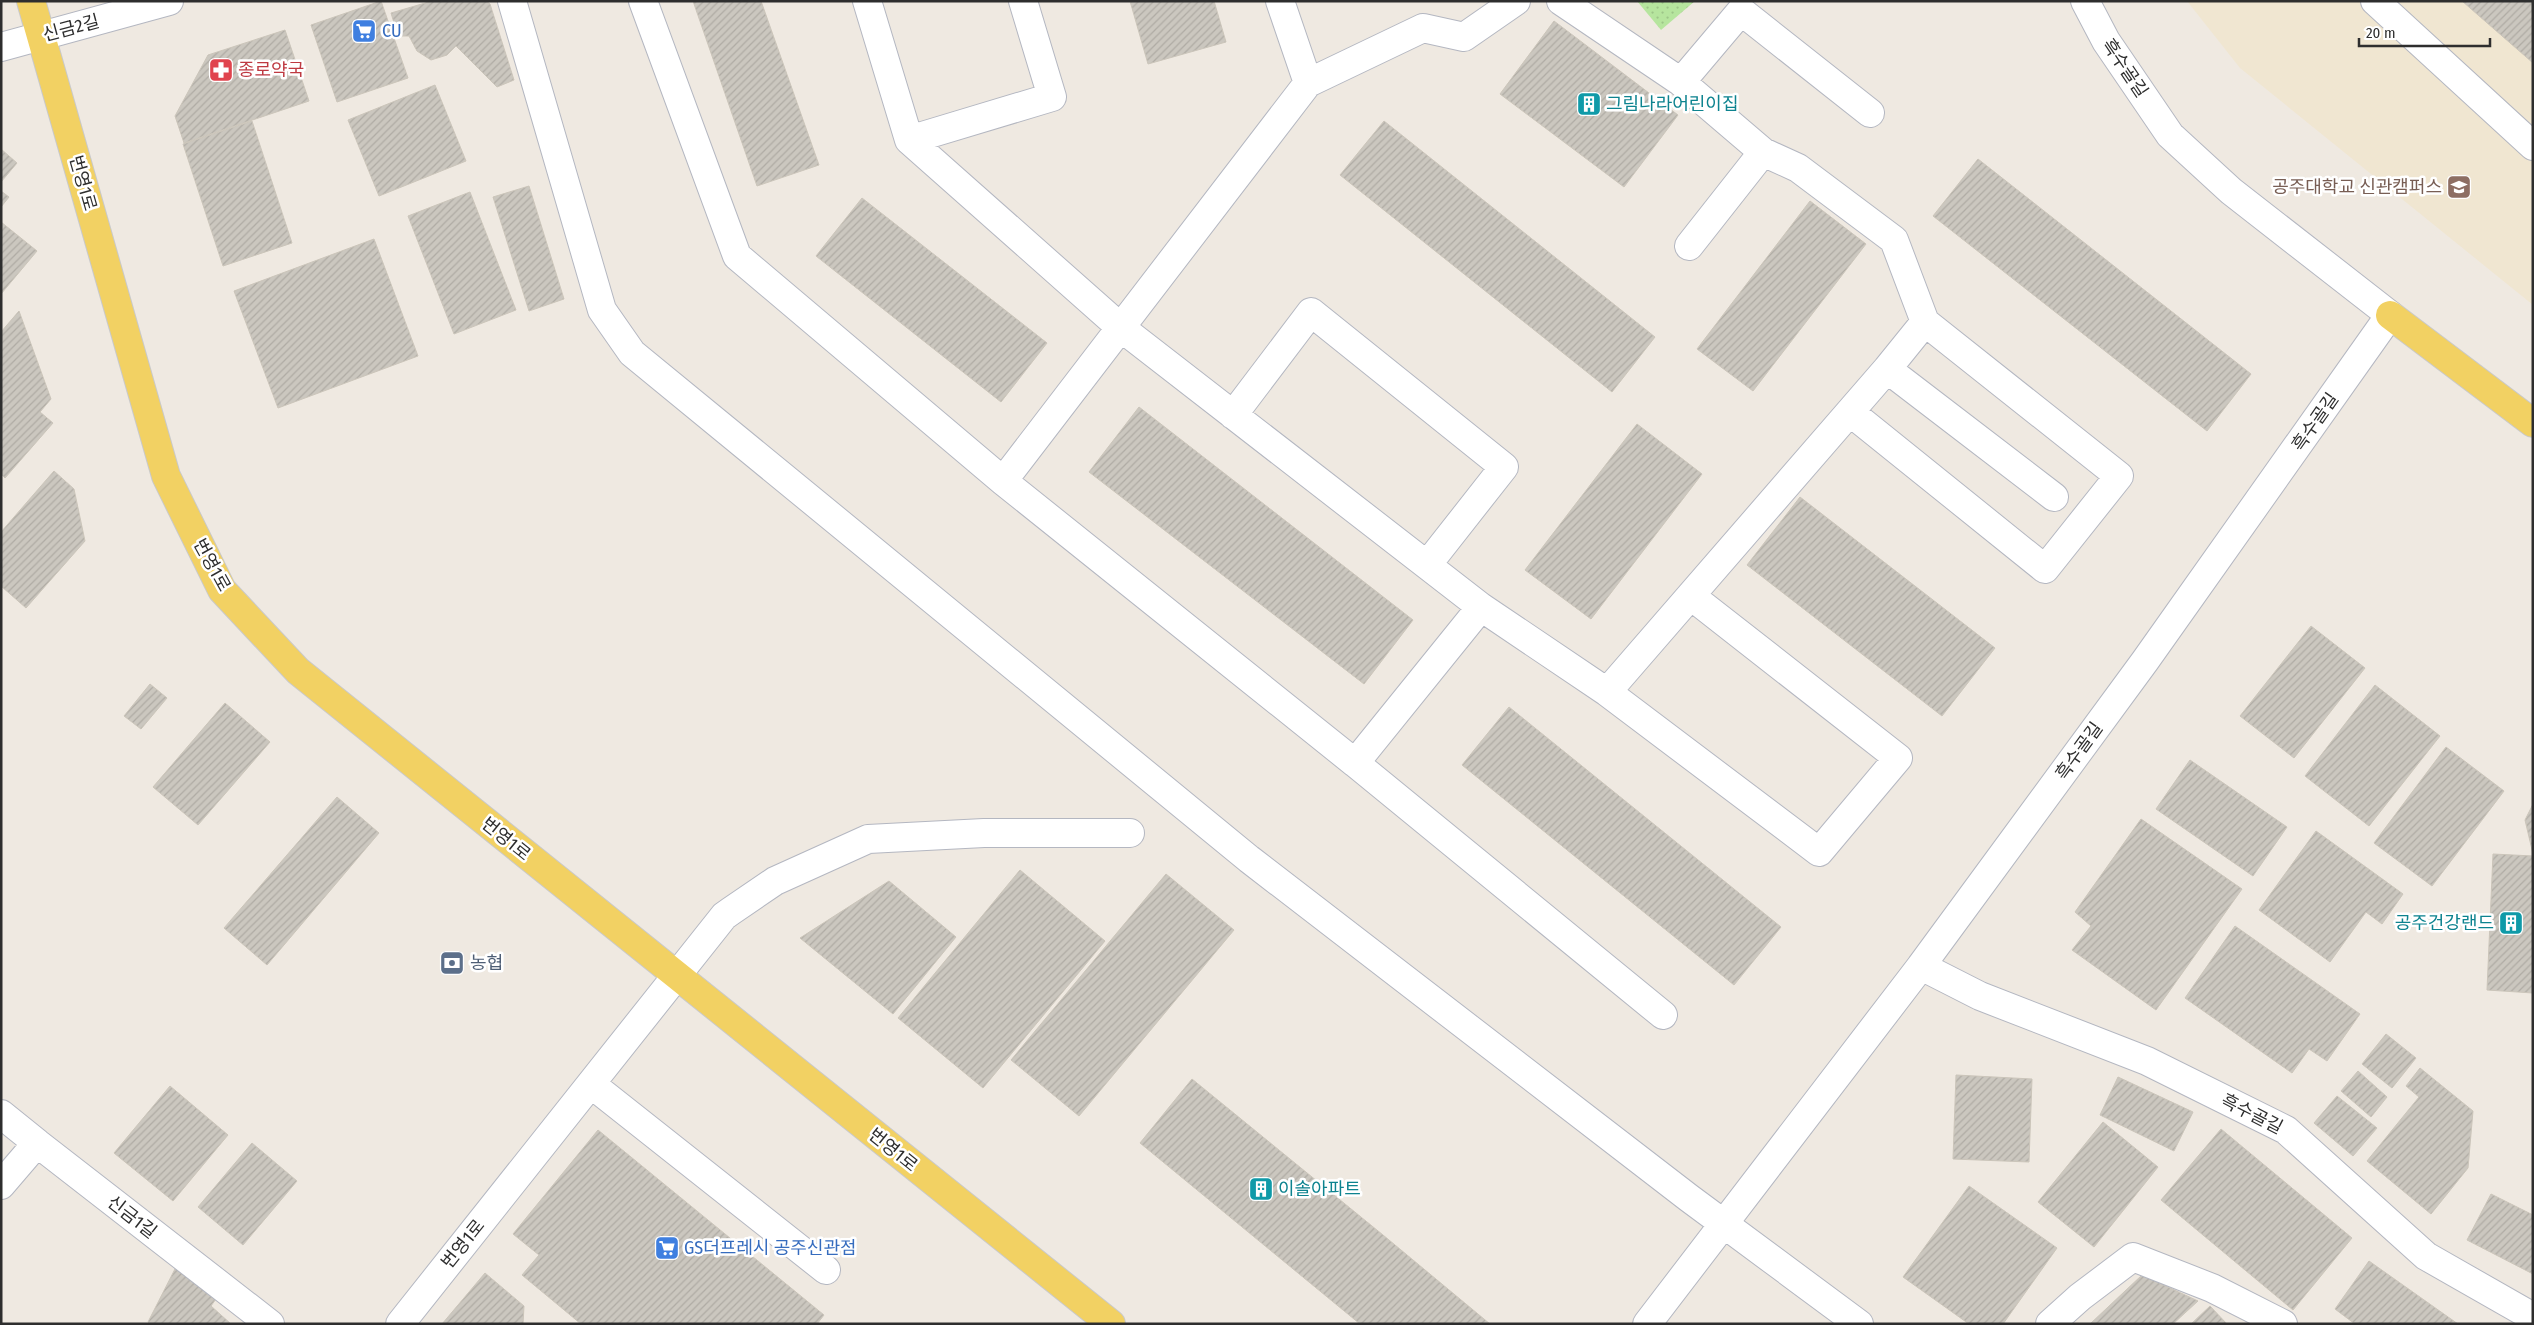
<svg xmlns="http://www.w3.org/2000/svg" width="2534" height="1325" font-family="'Fira Sans Condensed','Noto Sans KR',sans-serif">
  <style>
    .education { fill: #f0e6d1 }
    .park { fill: url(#park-dots) }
    .building { fill: url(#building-hatch); stroke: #cbc5ba }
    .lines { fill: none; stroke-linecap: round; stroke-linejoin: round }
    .minor-casing { stroke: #b4b7c1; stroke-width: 30 }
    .major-casing { stroke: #c9c9c9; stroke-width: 30 }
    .minor { stroke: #fff; stroke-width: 28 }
    .major { stroke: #f2d163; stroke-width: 28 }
    .labels { text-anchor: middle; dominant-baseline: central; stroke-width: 5; stroke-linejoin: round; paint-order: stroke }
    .street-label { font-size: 18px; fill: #2e2e2e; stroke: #fff }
    .shop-label { font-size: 18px; fill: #366cbe; stroke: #fff; text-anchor: start }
    .health-label { font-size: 18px; fill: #be3a42; stroke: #fff; text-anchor: start }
    .culture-label { font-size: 18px; fill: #0d838f; stroke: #fff; text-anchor: start }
    .education-label { font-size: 18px; fill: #785e54; stroke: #fff; text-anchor: end }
    .service-label { font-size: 18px; fill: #4e5e75; stroke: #fff; text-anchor: start }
  </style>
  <defs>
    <pattern id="park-dots" width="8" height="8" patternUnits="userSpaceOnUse" patternTransform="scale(1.25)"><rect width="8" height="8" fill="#b6e59e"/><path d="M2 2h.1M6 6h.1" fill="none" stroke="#9dc588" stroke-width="1.8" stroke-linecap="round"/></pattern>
    <pattern id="building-hatch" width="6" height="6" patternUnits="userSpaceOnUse" patternTransform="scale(1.25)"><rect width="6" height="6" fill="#cbc7bf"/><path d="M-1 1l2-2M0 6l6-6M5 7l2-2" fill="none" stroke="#afaba4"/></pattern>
  </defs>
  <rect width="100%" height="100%" fill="#efe9e1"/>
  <path class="education" d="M 2187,1 L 2533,1 L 2533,305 L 2240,68 Z"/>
  <path class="park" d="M 1637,1 L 1695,1 L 1661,30 Z"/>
  <path class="building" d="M 381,1 L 408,78 L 337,102 L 311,25 Z
    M 432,1 L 486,1 L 490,4 L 514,80 L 497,87 L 456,46 L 447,55 L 431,60 L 417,51 L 409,36 L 398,36 L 391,13 Z
    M 693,1 L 761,1 L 819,165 L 757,186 Z
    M 1130,1 L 1214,1 L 1226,42 L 1148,64 Z
    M 2462,1 L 2533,1 L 2533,63 Z
    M 1554,21 L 1678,115 L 1624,187 L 1500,94 Z
    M 285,30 L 309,101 L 184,143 L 175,116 L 208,55 Z
    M 435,85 L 466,161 L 379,196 L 348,120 Z
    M 252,121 L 292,243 L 223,266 L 183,144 Z
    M 1384,121 L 1655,337 L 1612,392 L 1340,175 Z
    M 1,149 L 17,163 L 1,182 Z
    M 1978,159 L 2251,374 L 2207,431 L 1933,216 Z
    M 529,186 L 564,299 L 529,311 L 493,197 Z
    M 1,191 L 9,197 L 1,207 Z
    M 470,192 L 516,310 L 454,334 L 408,216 Z
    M 862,198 L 1047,343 L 1001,402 L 816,256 Z
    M 1810,201 L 1866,244 L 1753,391 L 1697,349 Z
    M 1,222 L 37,251 L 1,294 Z
    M 374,239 L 418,356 L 278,408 L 234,291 Z
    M 19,311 L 51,399 L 40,412 L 53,423 L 5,478 L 1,474 L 1,332 Z
    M 1139,407 L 1413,620 L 1364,684 L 1089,472 Z
    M 1637,424 L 1702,474 L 1591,619 L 1525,570 Z
    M 54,471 L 74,489 L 85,541 L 26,608 L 1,586 L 1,532 Z
    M 1800,497 L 1995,648 L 1942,716 L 1747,565 Z
    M 2311,626 L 2365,668 L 2294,758 L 2240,716 Z
    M 150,684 L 167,698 L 141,729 L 124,716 Z
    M 2375,685 L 2440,736 L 2369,826 L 2305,776 Z
    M 225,703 L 270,742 L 198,825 L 153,787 Z
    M 1509,707 L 1781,927 L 1734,985 L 1462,765 Z
    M 2446,747 L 2504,791 L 2432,886 L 2374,843 Z
    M 2190,760 L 2287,827 L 2253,876 L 2156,809 Z
    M 337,797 L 379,833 L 267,965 L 224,928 Z
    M 2533,804 L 2533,854 L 2525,820 Z
    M 2141,819 L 2242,889 L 2156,1010 L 2072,950 L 2091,926 L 2075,912 Z
    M 2316,831 L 2403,894 L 2382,924 L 2366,912 L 2330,962 L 2259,910 Z
    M 2493,854 L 2533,856 L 2533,993 L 2487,990 Z
    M 1020,870 L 1105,941 L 983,1088 L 898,1018 Z
    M 1166,874 L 1234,930 L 1079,1116 L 1011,1060 Z
    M 889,881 L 956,937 L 893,1014 L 800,938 Z
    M 2235,926 L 2360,1014 L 2327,1061 L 2309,1049 L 2292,1073 L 2185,998 Z
    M 2386,1034 L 2416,1058 L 2392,1088 L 2362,1064 Z
    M 2420,1068 L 2473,1111 L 2468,1168 L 2431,1214 L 2367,1161 L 2419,1097 L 2406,1086 Z
    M 2358,1071 L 2387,1097 L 2371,1117 L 2341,1091 Z
    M 1956,1075 L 2032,1079 L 2029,1162 L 1953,1159 Z
    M 2118,1077 L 2193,1112 L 2174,1151 L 2100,1115 Z
    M 1192,1079 L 1383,1235 L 1490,1324 L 1360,1324 L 1140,1143 Z
    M 170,1086 L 228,1135 L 173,1201 L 114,1153 Z
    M 2337,1096 L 2377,1128 L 2353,1156 L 2314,1123 Z
    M 2103,1122 L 2158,1167 L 2094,1247 L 2038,1202 Z
    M 2221,1129 L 2352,1238 L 2293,1310 L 2161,1200 Z
    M 598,1130 L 824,1315 L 817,1324 L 581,1324 L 522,1275 L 539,1255 L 513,1234 Z
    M 252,1143 L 297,1181 L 243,1245 L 198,1207 Z
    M 1969,1186 L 2057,1248 L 2003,1324 L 1969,1324 L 1903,1277 Z
    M 2491,1194 L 2533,1215 L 2533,1274 L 2467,1240 Z
    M 2369,1261 L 2458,1324 L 2355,1324 L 2335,1309 Z
    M 177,1265 L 218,1296 L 211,1306 L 231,1324 L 150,1324 L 148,1322 Z
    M 485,1273 L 524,1306 L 523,1324 L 442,1324 Z
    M 2142,1275 L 2198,1301 L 2173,1324 L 2090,1324 Z
    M 2210,1306 L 2227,1324 L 2191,1324 Z"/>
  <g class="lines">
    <defs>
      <path id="minor" d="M 512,1 L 602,310 L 632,353 L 1249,859 L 1689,1198 L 1859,1324
        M 643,1 L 737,256 L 1003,481 L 1355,763
        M 867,1 L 909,140 L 1120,327 L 1481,607 L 1607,692 L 1819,852 L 1898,758 L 1691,596
        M 1280,1 L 1308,83
        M 1561,1 L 1681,82 L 1763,152 L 1798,168 L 1894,240 L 1925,322 L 2119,476 L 2045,569 L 1850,412
        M 2085,1 L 2106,41 L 2170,135 L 2231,191 L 2390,315 L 2145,661 L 1921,966 L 1980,996 L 2147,1061 L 2286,1130 L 2426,1256 L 2533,1317
        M 2375,1 L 2533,146
        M 1,47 L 169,1
        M 1681,82 L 1741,11 L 1870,113
        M 909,140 L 1052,97 L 1023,1
        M 1689,246 L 1763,152
        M 1887,369 L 2054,497
        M 1233,415 L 1311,312 L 1504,467 L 1427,565
        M 1003,481 L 1308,83 L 1423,28 L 1464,37 L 1516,1
        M 1481,607 L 1355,763 L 1663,1015
        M 1607,692 L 1887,369 L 1925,322
        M 591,1084 L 826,1270
        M 1,1114 L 37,1143
        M 1,1185 L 37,1143 L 270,1324
        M 400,1324 L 724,916 L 731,911 L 775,881 L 868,839 L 984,833 L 1130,833
        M 1647,1324 L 1921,966
        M 2050,1324 L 2080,1297 L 2133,1257 L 2212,1288 L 2283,1324"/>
      <path id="major" d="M 31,1 L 166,476 L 222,590 L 298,671 L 1111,1324
        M 2390,315 L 2533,423"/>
    </defs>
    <use href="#minor" class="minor-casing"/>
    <use href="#major" class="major-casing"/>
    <use href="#minor" class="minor"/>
    <use href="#major" class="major"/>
  </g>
  <defs>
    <symbol id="supermarket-square" viewBox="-11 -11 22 22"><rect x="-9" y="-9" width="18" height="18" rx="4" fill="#3f7fe0" stroke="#fff"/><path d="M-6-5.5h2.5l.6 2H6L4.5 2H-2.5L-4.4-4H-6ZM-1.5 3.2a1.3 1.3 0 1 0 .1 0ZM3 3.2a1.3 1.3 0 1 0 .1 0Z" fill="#fff"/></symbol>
    <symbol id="pharmacy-square" viewBox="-11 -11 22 22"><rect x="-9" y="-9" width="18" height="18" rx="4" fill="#e0444e" stroke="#fff"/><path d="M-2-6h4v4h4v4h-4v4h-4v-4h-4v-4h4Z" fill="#fff"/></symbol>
    <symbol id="building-square" viewBox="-11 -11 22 22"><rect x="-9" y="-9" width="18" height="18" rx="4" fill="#0f9aa8" stroke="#fff"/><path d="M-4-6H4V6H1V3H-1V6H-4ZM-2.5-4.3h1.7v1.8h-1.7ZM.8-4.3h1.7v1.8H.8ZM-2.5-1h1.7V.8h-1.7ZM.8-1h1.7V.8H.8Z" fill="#fff"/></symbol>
    <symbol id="university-square" viewBox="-11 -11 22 22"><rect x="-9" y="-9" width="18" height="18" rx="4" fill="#8d6e63" stroke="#fff"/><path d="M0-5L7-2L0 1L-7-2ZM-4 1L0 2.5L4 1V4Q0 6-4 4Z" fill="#fff"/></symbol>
    <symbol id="bank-square" viewBox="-11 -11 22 22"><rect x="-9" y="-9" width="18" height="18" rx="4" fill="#5c6f8a" stroke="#fff"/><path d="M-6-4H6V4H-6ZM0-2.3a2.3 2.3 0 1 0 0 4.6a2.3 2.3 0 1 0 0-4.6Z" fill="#fff"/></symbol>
  </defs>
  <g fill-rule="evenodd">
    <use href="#supermarket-square" x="350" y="17" width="28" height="28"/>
    <use href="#pharmacy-square" x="207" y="56" width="28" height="28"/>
    <use href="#building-square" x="1575" y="90" width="28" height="28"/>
    <use href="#university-square" x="2445" y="173" width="28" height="28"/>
    <use href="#building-square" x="2497" y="909" width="28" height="28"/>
    <use href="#bank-square" x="438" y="949" width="28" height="28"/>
    <use href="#building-square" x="1247" y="1175" width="28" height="28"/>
    <use href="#supermarket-square" x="653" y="1234" width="28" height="28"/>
  </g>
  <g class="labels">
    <g class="street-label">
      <text transform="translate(71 28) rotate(-15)">신금2길</text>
      <text transform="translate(2125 68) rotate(56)">흑수골길</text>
      <text transform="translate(83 183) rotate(74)">번영1로</text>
      <text transform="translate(2315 422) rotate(-55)">흑수골길</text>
      <text transform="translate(212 565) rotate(61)">번영1로</text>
      <text transform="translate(2079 751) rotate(-54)">흑수골길</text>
      <text transform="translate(506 839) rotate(39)">번영1로</text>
      <text transform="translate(2252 1114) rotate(27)">흑수골길</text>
      <text transform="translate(893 1150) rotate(39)">번영1로</text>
      <text transform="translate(132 1217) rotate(38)">신금1길</text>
      <text transform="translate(463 1244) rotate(-51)">번영1로</text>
    </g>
    <g class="shop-label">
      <text x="382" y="31">CU</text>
      <text x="684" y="1248">GS더프레시 공주신관점</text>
    </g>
    <g class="health-label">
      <text x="238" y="70">종로약국</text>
    </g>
    <g class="culture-label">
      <text x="1606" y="104">그림나라어린이집</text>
      <text x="2494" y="923" text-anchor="end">공주건강랜드</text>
      <text x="1278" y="1189">이솔아파트</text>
    </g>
    <g class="education-label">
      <text x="2442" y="187">공주대학교 신관캠퍼스</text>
    </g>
    <g class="service-label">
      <text x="470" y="963">농협</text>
    </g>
  </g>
  <rect width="2534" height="1325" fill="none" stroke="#2e2e2e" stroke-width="5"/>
  <path d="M2359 38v8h131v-8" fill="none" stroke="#2e2e2e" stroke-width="2.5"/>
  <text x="2366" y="38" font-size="15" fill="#2e2e2e" stroke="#ffffff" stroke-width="4" paint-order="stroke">20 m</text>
</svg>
